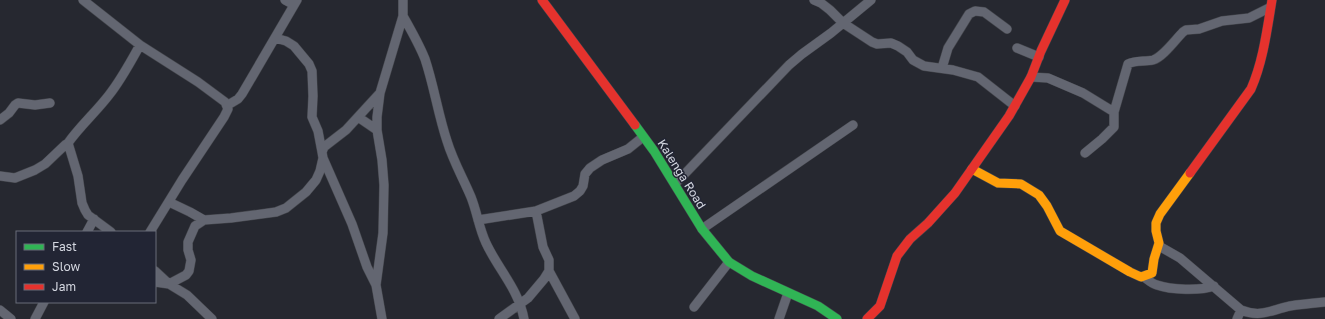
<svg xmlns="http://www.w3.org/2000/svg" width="1325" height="319" font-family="'Golos Text',sans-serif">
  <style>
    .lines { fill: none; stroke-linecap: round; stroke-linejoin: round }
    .street-casing { stroke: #43454b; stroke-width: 10 }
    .fast-casing { stroke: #43454b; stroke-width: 10 }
    .slow-casing { stroke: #43454b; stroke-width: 10 }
    .jam-casing { stroke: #43454b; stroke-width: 10 }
    .street { stroke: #636671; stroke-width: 9 }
    .fast { stroke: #30b455; stroke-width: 9 }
    .slow { stroke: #ff9f0a; stroke-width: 9 }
    .jam { stroke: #e5322d; stroke-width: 9 }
    .labels { text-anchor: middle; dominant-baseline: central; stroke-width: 3; stroke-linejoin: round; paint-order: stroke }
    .street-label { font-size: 12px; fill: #d4d7e0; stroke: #222534 }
  </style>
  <rect width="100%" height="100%" fill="#262830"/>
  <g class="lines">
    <defs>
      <path id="street" d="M 83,0 L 140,45 L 198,82 L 225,102 L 228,109 L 224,117 L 182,180 L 150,232
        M 285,0 L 294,5
        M 814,0 L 821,3 L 830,10 L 843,23 L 872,42 L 877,44 L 891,43 L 898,46 L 907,52 L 913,60 L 924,66 L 953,70 L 978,77 L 1015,106
        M 403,16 C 411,30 419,44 425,59 C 434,86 438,114 447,141 C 453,161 463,178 471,197 C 477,212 479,228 486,243 C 498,269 519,290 524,319
        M 275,38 L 286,41 L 294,46 L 309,64 L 312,71 L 313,96 L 312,117 L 318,131 L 322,152
        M 1017,48 L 1039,57
        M 942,68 L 948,48 L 969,14 L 975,11 L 984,12 L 1007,29
        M 1031,77 L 1048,78 L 1083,93 L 1114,112
        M 228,105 L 238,99 L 242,94 L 297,0
        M 358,117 L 377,130
        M 0,120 L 9,113 L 15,105 L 18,103 L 35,105 L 50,103
        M 1085,153 L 1102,139 L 1114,127 L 1114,112 L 1128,64 C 1135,60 1145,62 1153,60 C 1163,57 1175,40 1183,32 L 1186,30 L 1199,29 L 1222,21 L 1249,18 L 1269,8
        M 323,158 L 352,224 L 367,267 L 376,285
        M 0,176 L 15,178 L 35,170 L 45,164 L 65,145 L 68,143
        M 675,184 L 789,65 L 802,54 L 831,33 L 871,0
        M 169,202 L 190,212 L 204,220
        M 478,220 L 536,211 L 574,196 L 580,191 L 583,186 L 585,174 L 590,168 L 602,160 L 628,149 L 643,137
        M 702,229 L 853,125
        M 87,232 L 94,219
        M 111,232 L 88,215 L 85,210 L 82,203 L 78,176 L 68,143 C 80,126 96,112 109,95 C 121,80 130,63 140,45
        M 1159,246 L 1180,258 L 1241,310 C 1261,318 1271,310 1290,306 C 1302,304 1314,303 1325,302
        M 155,271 L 169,284 L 187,295 L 212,319
        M 549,271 L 575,319
        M 1144,277 C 1148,280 1152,284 1157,285 C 1171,290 1200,291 1214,286
        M 155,282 L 169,284 L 186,275 L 189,271 L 191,260 L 188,250 L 188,242 L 195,226 L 204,220 L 231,218 L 276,212 L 286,208 L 306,192 L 316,180 L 320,171 L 323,158 L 322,152 L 324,147 L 346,130 L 380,93
        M 694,307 L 729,262
        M 0,310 L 11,319
        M 35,319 L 44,302
        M 382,319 L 376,285 L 383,233 L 384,185 L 382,160 L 377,130 L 377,117 L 380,93 L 403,16 L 403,0
        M 499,319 L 528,298 L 544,279 L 549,271 L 549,260 L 543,247 L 536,211
        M 779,319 L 788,293
        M 1237,319 L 1241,310"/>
      <path id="fast" d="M 635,125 L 654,151 L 702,229 L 729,262 L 752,276 L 818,306 L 837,319"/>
      <path id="slow" d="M 972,169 L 998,183 L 1021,184 L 1039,195 L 1047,206 L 1060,231 L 1130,272 L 1141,277 L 1152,273 L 1154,259 L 1159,243 L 1156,231 L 1156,223 L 1160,214 L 1190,173"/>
      <path id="jam" d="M 542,0 L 635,125
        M 1190,173 L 1251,89 C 1263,62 1267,30 1272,0
        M 867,319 L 880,306 L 897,256 L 910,239 L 928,223 L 955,193 L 1009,116 L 1031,77 L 1041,51 L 1065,0"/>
    </defs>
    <use href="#street" class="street-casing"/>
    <use href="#fast" class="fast-casing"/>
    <use href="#slow" class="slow-casing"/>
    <use href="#jam" class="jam-casing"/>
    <use href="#street" class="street"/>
    <use href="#fast" class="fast"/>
    <use href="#slow" class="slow"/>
    <use href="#jam" class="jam"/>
  </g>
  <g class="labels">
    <g class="street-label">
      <text transform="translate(682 174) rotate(58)">Kalenga Road</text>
    </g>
  </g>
  <rect x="16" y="231" width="140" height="72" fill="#222534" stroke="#696c79"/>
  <rect x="24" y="244" width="20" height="6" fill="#30b455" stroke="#696c79"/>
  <text x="52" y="251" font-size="12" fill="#d4d7e0">Fast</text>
  <rect x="24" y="264" width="20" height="6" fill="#ff9f0a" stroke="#696c79"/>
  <text x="52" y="271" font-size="12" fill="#d4d7e0">Slow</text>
  <rect x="24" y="284" width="20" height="6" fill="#e5322d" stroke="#696c79"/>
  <text x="52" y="291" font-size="12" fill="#d4d7e0">Jam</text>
</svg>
